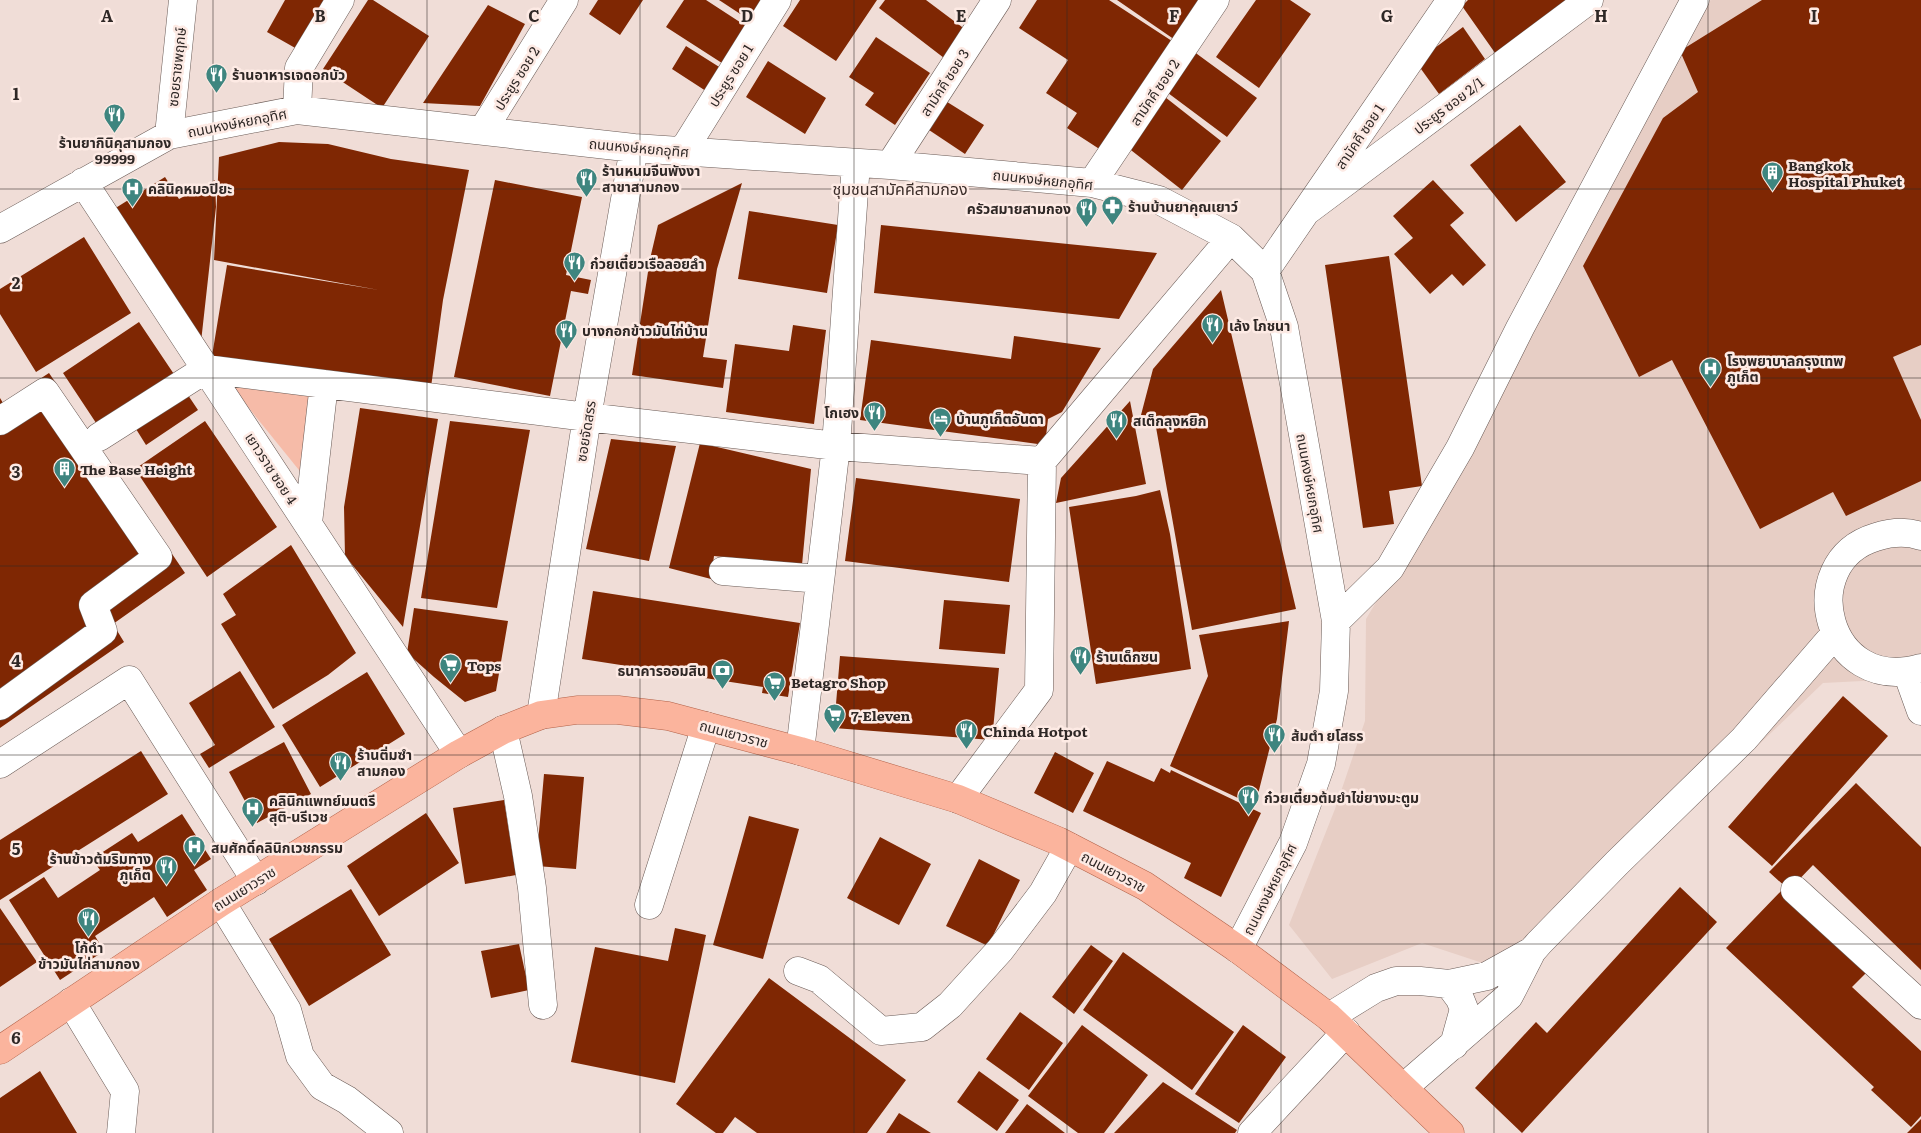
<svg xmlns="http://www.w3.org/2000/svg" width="1921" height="1133" font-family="Literata,'Noto Sans Thai',serif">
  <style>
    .built { fill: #e7cec5 }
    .green { fill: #f6bba8 }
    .building { fill: #7f2703 }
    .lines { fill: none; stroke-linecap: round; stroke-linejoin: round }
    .minor-casing { stroke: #6a5b56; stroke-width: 29 }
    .major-casing { stroke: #b26249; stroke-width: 29 }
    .minor { stroke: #fff; stroke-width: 28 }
    .major { stroke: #fbb49d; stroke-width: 28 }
    .grid { fill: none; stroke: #2f2826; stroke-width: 1; stroke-opacity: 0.55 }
    .labels { text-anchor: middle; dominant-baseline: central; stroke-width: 5; stroke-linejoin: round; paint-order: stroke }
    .street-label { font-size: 14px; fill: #2f2826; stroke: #fdeae4 }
    .poi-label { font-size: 14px; font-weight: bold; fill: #2f2826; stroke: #fdeae4; text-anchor: start }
    .quarter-label { font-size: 16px; fill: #3c2e2a; stroke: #fdeae4 }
    .grid-label { font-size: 16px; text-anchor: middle; font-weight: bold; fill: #2f2826; stroke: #fdeae4; stroke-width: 5; stroke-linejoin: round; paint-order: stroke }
  </style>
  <rect width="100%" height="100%" fill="#f0ddd7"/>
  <path class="built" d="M 1712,0 L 1921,0 L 1921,678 L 1823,683 L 1519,975 L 1422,943 L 1332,979 L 1289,925 L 1335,809 L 1365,721 L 1366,619 L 1430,512 L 1695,4 Z"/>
  <path class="green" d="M 227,381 L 313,396 L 303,475 Z"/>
  <path class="building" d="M 285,0 L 326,0 L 297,49 L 267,32 Z
    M 368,0 L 373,0 L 429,36 L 382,108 L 323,69 Z
    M 598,0 L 643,0 L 620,35 L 589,14 Z
    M 684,0 L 706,0 L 749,28 L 725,65 L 666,27 Z
    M 719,0 L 769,0 L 754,23 Z
    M 800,0 L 877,0 L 836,61 L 783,26 Z
    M 885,0 L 926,0 L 966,30 L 944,58 L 879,8 Z
    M 1037,0 L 1109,0 L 1175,43 L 1104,152 L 1067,128 L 1077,113 L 1046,93 L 1068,60 L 1019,28 Z
    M 1117,0 L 1207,0 L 1178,42 Z
    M 1256,0 L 1290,0 L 1311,14 L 1259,88 L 1216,57 Z
    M 1468,0 L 1581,0 L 1500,60 L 1462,6 Z
    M 1762,0 L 1921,0 L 1921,345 L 1893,357 L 1921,420 L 1921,481 L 1846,516 L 1833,492 L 1760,529 L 1672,360 L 1639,377 L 1583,266 L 1663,118 L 1698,92 L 1680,51 Z
    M 488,5 L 525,24 L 480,106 L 423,103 Z
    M 1463,27 L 1485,59 L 1439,94 L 1416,62 Z
    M 876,37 L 930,73 L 895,125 L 865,105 L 874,93 L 849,77 Z
    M 686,46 L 724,70 L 709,93 L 672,69 Z
    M 1193,51 L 1257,98 L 1227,137 L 1164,90 Z
    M 768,61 L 826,98 L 805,134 L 746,97 Z
    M 1165,97 L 1221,141 L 1182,190 L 1127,147 Z
    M 944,100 L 984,125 L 965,154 L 926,128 Z
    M 1520,125 L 1566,182 L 1516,222 L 1470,165 Z
    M 279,142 L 328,144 L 391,159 L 469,170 L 443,300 L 431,387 L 212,356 L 227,265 L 379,290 L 214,260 L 219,157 Z
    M 165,177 L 179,199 L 215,180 L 216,207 L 201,342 L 114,209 Z
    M 495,180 L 582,197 L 566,275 L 591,280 L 588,294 L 571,291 L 550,396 L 454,377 Z
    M 1433,180 L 1464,213 L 1450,225 L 1486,265 L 1463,286 L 1452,274 L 1430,294 L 1394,254 L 1413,238 L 1393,216 Z
    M 742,183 L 717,269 L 703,357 L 727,360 L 723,388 L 632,375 L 650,259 L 658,225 Z
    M 749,211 L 838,225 L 827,293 L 738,279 Z
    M 881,225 L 1157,253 L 1119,319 L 874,293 Z
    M 84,237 L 131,313 L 36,372 L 0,314 L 0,289 Z
    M 1389,256 L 1422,486 L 1389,491 L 1394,524 L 1363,528 L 1325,265 Z
    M 1221,290 L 1296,609 L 1192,630 L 1154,416 L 1141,415 L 1153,369 Z
    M 139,322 L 198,410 L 146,445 L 131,421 L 106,438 L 63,373 Z
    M 793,325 L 826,330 L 814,424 L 726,412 L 735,344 L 789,351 Z
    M 1014,336 L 1101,348 L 1062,412 L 1048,419 L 1045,445 L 860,420 L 871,340 L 1011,359 Z
    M 49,373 L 185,573 L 113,624 L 124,642 L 0,728 L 0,398 L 3,403 Z
    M 1130,401 L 1146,484 L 1056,503 L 1061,478 Z
    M 360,408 L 438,419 L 403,627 L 345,556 L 344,507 Z
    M 205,421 L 277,527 L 207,577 L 135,469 Z
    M 450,421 L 530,430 L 497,608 L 421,598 Z
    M 611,439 L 676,446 L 649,561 L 586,549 Z
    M 700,443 L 811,469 L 802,565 L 714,556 L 711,579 L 669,568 Z
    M 856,478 L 1020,499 L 1009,582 L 845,561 Z
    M 1160,490 L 1170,534 L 1191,669 L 1096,684 L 1069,507 L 1136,496 Z
    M 291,545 L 356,653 L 328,675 L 273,709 L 221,624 L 236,615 L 223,594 Z
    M 593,591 L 800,623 L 788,697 L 762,693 L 763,687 L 582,659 Z
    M 944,600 L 1010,605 L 1005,654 L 939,649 Z
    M 414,608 L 508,621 L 496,691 L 465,702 L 434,677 L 407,653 Z
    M 1289,621 L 1277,719 L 1255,806 L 1170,766 L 1208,676 L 1199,635 Z
    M 840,656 L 999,668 L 992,740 L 834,728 Z
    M 240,671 L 275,727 L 209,768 L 200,754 L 215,745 L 189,703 Z
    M 367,672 L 405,734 L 320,787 L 282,725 Z
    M 1843,696 L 1888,736 L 1772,866 L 1728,827 Z
    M 284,742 L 311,794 L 257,823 L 229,772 Z
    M 141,751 L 168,794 L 0,900 L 0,840 Z
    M 1055,752 L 1094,773 L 1073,813 L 1034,793 Z
    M 1107,761 L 1154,782 L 1161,768 L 1170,773 L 1171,770 L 1261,813 L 1221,897 L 1184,878 L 1191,863 L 1083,811 Z
    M 544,774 L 584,777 L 576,869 L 536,866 Z
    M 1856,783 L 1921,847 L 1921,970 L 1813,865 L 1789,890 L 1769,872 Z
    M 504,800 L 516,875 L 465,884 L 453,808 Z
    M 426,813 L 459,863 L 379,916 L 347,866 Z
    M 182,814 L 211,859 L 194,870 L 207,890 L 167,917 L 154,897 L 95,936 L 104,951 L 60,980 L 9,900 L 44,877 L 58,898 L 100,870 L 92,859 L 132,833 L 138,842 Z
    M 749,816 L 799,829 L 763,959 L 713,945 Z
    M 880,837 L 931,864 L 899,925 L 847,898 Z
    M 979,859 L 1020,880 L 988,946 L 946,926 Z
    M 1680,887 L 1717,922 L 1522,1133 L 1475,1088 L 1536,1022 L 1547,1033 Z
    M 351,889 L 391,955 L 309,1006 L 269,939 Z
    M 1782,890 L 1868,971 L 1852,987 L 1921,1051 L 1921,1116 L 1911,1127 L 1871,1090 L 1874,1087 L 1726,948 Z
    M 0,908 L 37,962 L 0,987 Z
    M 675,928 L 706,935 L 675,1083 L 571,1062 L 595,947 L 668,961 Z
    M 519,944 L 529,990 L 491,998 L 481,951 Z
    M 1091,945 L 1113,961 L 1074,1014 L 1052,997 Z
    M 1123,952 L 1234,1032 L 1192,1090 L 1083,1010 Z
    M 769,978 L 906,1080 L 867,1133 L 757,1133 L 735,1117 L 723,1133 L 716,1133 L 676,1104 Z
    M 1020,1012 L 1063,1043 L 1029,1090 L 986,1059 Z
    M 1082,1025 L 1148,1075 L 1104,1133 L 1078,1133 L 1028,1096 Z
    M 1243,1025 L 1286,1057 L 1239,1123 L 1195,1094 Z
    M 40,1071 L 77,1133 L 0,1133 L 0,1098 Z
    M 979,1071 L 1019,1100 L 997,1131 L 957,1102 Z
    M 1163,1082 L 1237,1130 L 1235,1133 L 1114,1133 Z
    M 1027,1104 L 1065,1133 L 1005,1133 Z
    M 899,1113 L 931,1133 L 886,1133 Z
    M 1921,1119 L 1921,1133 L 1907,1133 Z"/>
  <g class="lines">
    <defs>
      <path id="minor" d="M 297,110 L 299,68 L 340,0
        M 483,130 L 564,0
        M 169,135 L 183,0
        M 683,151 L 777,0
        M 890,165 L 997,0
        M 83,182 L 459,754
        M 1092,183 L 1215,0
        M 1308,210 L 1589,0
        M 0,229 L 169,135 L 297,110 L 634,148 L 890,165 L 1092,183 L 1159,200 L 1231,238 L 1265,271 L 1284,327 L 1336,621 L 1334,691 L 1321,764 L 1293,843 L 1238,949
        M 1265,271 L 1451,0
        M 0,421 L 45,392 L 158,557 L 93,605 L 103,631 L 0,706
        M 99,437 L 206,369 L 587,417 L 836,446 L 1042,461
        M 308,523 L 324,384
        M 1921,536 C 1906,531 1892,532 1876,537 C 1793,562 1826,696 1921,668
        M 723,571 L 820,579
        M 1336,621 L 1390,568 L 1460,448 L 1520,328 L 1695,0
        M 1907,672 L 1921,711
        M 541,715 L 587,417 L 634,148
        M 503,730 L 518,796 L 532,888 L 543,1005
        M 800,751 L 836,446 L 856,163
        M 0,764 L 129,680 L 256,881
        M 958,799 L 1039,690 L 1042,461 L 1231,238
        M 1795,890 L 1921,1005
        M 221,902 L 287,1010 L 300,1056 L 322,1086 L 347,1100 L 389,1133
        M 649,905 L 706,726
        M 798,971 L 819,979 L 881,1031 L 922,1027 L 950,1005 L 1000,950 L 1043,893 L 1069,847
        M 1449,984 L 1460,999 L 1464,1009 L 1454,1045
        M 71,1002 L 125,1091 L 121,1133
        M 1329,1017 L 1376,988 L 1396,981 L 1420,981 L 1449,984 L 1487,976 L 1532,951
        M 1403,1088 L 1509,996 L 1532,951 L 1539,943 L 1617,863 L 1744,739 L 1835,634
        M 1252,1133 L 1346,1032"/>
      <path id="major" d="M 0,1050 L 221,902 L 459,754 L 503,730 L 541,715 L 577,710 L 618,710 L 668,716 L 800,751 L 958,799 L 1058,841 L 1145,886 L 1238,949 L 1329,1017 L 1450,1133"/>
    </defs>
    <use href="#minor" class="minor-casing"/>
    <use href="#major" class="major-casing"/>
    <use href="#minor" class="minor"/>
    <use href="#major" class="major"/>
  </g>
  <path class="grid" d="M 213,0 L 213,1133M 427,0 L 427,1133M 640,0 L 640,1133M 854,0 L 854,1133M 1067,0 L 1067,1133M 1281,0 L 1281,1133M 1494,0 L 1494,1133M 1708,0 L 1708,1133M 0,189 L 1921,189M 0,378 L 1921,378M 0,566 L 1921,566M 0,755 L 1921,755M 0,944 L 1921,944"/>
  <defs>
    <symbol id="restaurant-pin" viewBox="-11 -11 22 30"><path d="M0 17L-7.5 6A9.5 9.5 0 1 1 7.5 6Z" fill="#3e857f" stroke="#fdeae4"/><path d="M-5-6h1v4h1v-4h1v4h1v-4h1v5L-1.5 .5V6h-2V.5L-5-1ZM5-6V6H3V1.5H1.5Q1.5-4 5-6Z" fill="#fff"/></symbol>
    <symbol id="building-pin" viewBox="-11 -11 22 30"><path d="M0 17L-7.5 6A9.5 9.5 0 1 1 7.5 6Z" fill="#3e857f" stroke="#fdeae4"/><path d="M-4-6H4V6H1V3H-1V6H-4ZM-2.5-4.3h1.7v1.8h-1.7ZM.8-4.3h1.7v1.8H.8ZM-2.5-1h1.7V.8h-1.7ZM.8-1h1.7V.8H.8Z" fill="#fff"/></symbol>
    <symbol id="hospital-pin" viewBox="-11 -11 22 30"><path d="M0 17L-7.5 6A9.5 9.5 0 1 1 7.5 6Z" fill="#3e857f" stroke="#fdeae4"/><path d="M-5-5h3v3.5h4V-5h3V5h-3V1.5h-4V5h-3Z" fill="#fff"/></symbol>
    <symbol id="pharmacy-pin" viewBox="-11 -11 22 30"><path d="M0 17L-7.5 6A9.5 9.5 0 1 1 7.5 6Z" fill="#3e857f" stroke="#fdeae4"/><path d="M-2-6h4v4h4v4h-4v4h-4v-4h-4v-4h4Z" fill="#fff"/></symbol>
    <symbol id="hotel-pin" viewBox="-11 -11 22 30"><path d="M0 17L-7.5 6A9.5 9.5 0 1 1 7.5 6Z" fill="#3e857f" stroke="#fdeae4"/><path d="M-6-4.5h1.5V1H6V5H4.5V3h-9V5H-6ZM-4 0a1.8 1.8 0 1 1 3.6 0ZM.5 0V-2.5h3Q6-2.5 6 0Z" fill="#fff"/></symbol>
    <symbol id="supermarket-pin" viewBox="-11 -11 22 30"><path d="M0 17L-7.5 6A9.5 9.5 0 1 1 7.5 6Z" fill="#3e857f" stroke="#fdeae4"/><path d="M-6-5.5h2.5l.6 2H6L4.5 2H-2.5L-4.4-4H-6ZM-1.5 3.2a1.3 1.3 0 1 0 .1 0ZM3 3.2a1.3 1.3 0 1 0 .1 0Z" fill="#fff"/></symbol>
    <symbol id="bank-pin" viewBox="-11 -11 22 30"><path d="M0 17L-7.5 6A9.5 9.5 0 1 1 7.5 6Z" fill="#3e857f" stroke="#fdeae4"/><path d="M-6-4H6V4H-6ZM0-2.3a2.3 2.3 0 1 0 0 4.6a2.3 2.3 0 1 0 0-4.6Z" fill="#fff"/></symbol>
  </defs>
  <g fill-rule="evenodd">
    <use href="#restaurant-pin" x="204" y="62" width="25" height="34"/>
    <use href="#restaurant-pin" x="102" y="102" width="25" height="34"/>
    <use href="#building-pin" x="1760" y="160" width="25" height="34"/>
    <use href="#restaurant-pin" x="574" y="166" width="25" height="34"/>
    <use href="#hospital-pin" x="120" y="176" width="25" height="34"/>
    <use href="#pharmacy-pin" x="1100" y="194" width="25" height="34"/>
    <use href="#restaurant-pin" x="1074" y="196" width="25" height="34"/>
    <use href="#restaurant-pin" x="562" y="250" width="25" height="34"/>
    <use href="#restaurant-pin" x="1200" y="312" width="25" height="34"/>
    <use href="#restaurant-pin" x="554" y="318" width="25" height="34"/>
    <use href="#hospital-pin" x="1698" y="356" width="25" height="34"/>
    <use href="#restaurant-pin" x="862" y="400" width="25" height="34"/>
    <use href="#hotel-pin" x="928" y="406" width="25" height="34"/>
    <use href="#restaurant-pin" x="1104" y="408" width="25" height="34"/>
    <use href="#building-pin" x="52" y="456" width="25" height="34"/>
    <use href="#restaurant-pin" x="1068" y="644" width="25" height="34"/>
    <use href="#supermarket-pin" x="438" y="652" width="25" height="34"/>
    <use href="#bank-pin" x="710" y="658" width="25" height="34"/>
    <use href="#supermarket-pin" x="762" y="670" width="25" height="34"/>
    <use href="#supermarket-pin" x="822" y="702" width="25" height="34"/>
    <use href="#restaurant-pin" x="954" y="718" width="25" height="34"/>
    <use href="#restaurant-pin" x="1262" y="722" width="25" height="34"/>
    <use href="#restaurant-pin" x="328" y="750" width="25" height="34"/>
    <use href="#restaurant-pin" x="1236" y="784" width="25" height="34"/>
    <use href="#hospital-pin" x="240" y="796" width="25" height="34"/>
    <use href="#hospital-pin" x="182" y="834" width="25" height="34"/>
    <use href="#restaurant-pin" x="154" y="854" width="25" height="34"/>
    <use href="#restaurant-pin" x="76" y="906" width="25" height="34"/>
  </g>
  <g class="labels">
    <g class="street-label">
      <text transform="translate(176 67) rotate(-84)">ซอยราชพฤกษ์</text>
      <text transform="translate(730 75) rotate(-58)">ประยูร ซอย 1</text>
      <text transform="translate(516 78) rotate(-58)">ประยูร ซอย 2</text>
      <text transform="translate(944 82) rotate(-57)">สามัคคี ซอย 3</text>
      <text transform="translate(1154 92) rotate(-56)">สามัคคี ซอย 2</text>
      <text transform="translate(1448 105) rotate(-37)">ประยูร ซอย 2/1</text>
      <text transform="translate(237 122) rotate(-11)">ถนนหงษ์หยกอุทิศ</text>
      <text transform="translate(1359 136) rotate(-56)">สามัคคี ซอย 1</text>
      <text transform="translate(639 147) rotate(5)">ถนนหงษ์หยกอุทิศ</text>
      <text transform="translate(1043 179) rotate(6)">ถนนหงษ์หยกอุทิศ</text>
      <text transform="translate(585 431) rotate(-81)">ซอยจัดสรร</text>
      <text transform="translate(272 468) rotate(57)">เยาวราช ซอย 4</text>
      <text transform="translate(1311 483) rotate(80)">ถนนหงษ์หยกอุทิศ</text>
      <text transform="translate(734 733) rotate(15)">ถนนเยาวราช</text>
      <text transform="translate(1114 871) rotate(28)">ถนนเยาวราช</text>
      <text transform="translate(244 888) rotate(-32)">ถนนเยาวราช</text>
      <text transform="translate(1269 889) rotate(-63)">ถนนหงษ์หยกอุทิศ</text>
    </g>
    <g class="poi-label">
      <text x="232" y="74">ร้านอาหารเจดอกบัว</text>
      <text x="115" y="142" text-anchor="middle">ร้านยากินิคุสามกอง<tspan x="115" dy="16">99999</tspan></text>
      <text x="1788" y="165">Bangkok<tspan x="1788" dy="16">Hospital Phuket</tspan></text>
      <text x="602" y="170">ร้านหนมจีนพังงา<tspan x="602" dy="16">สาขาสามกอง</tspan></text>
      <text x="148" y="188">คลินิคหมอปิยะ</text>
      <text x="1128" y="206">ร้านบ้านยาคุณเยาว์</text>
      <text x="1071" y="208" text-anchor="end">ครัวสมายสามกอง</text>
      <text x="590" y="263">ก๋วยเตี๋ยวเรือลอยลำ</text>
      <text x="1229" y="325">เล้ง โภชนา</text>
      <text x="582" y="330">บางกอกข้าวมันไก่บ้าน</text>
      <text x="1727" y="360">โรงพยาบาลกรุงเทพ<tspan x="1727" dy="16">ภูเก็ต</tspan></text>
      <text x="859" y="412" text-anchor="end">โกเฮง</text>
      <text x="956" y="418">บ้านภูเก็ตอันดา</text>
      <text x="1133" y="420">สเต็กลุงหยิก</text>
      <text x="80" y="469">The Base Height</text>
      <text x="1096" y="656">ร้านเด็กซน</text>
      <text x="467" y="665">Tops</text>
      <text x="706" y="670" text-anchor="end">ธนาคารออมสิน</text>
      <text x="791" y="682">Betagro Shop</text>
      <text x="851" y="715">7-Eleven</text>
      <text x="983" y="731">Chinda Hotpot</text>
      <text x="1291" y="735">ส้มตำ ยโสธร</text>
      <text x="357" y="754">ร้านติ่มซำ<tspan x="357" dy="16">สามกอง</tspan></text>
      <text x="1264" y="797">ก๋วยเตี๋ยวต้มยำไข่ยางมะตูม</text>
      <text x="269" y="800">คลินิกแพทย์มนตรี<tspan x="269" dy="16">สุติ-นรีเวช</tspan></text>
      <text x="211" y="847">สมศักดิ์คลินิกเวชกรรม</text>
      <text x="151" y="858" text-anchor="end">ร้านข้าวต้มริมทาง<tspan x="151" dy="16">ภูเก็ต</tspan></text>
      <text x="89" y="947" text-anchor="middle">โก้ดำ<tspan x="89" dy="16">ข้าวมันไก่สามกอง</tspan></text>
    </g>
    <g class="quarter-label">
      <text x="900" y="188">ชุมชนสามัคคีสามกอง</text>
    </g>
  </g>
  <g class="grid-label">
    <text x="107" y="22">A</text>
    <text x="320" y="22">B</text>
    <text x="534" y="22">C</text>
    <text x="747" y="22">D</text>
    <text x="961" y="22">E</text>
    <text x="1174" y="22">F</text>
    <text x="1387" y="22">G</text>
    <text x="1601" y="22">H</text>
    <text x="1814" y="22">I</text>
    <text x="16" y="100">1</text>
    <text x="16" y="289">2</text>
    <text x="16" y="478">3</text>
    <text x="16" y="667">4</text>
    <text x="16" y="855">5</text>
    <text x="16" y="1044">6</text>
  </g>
</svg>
